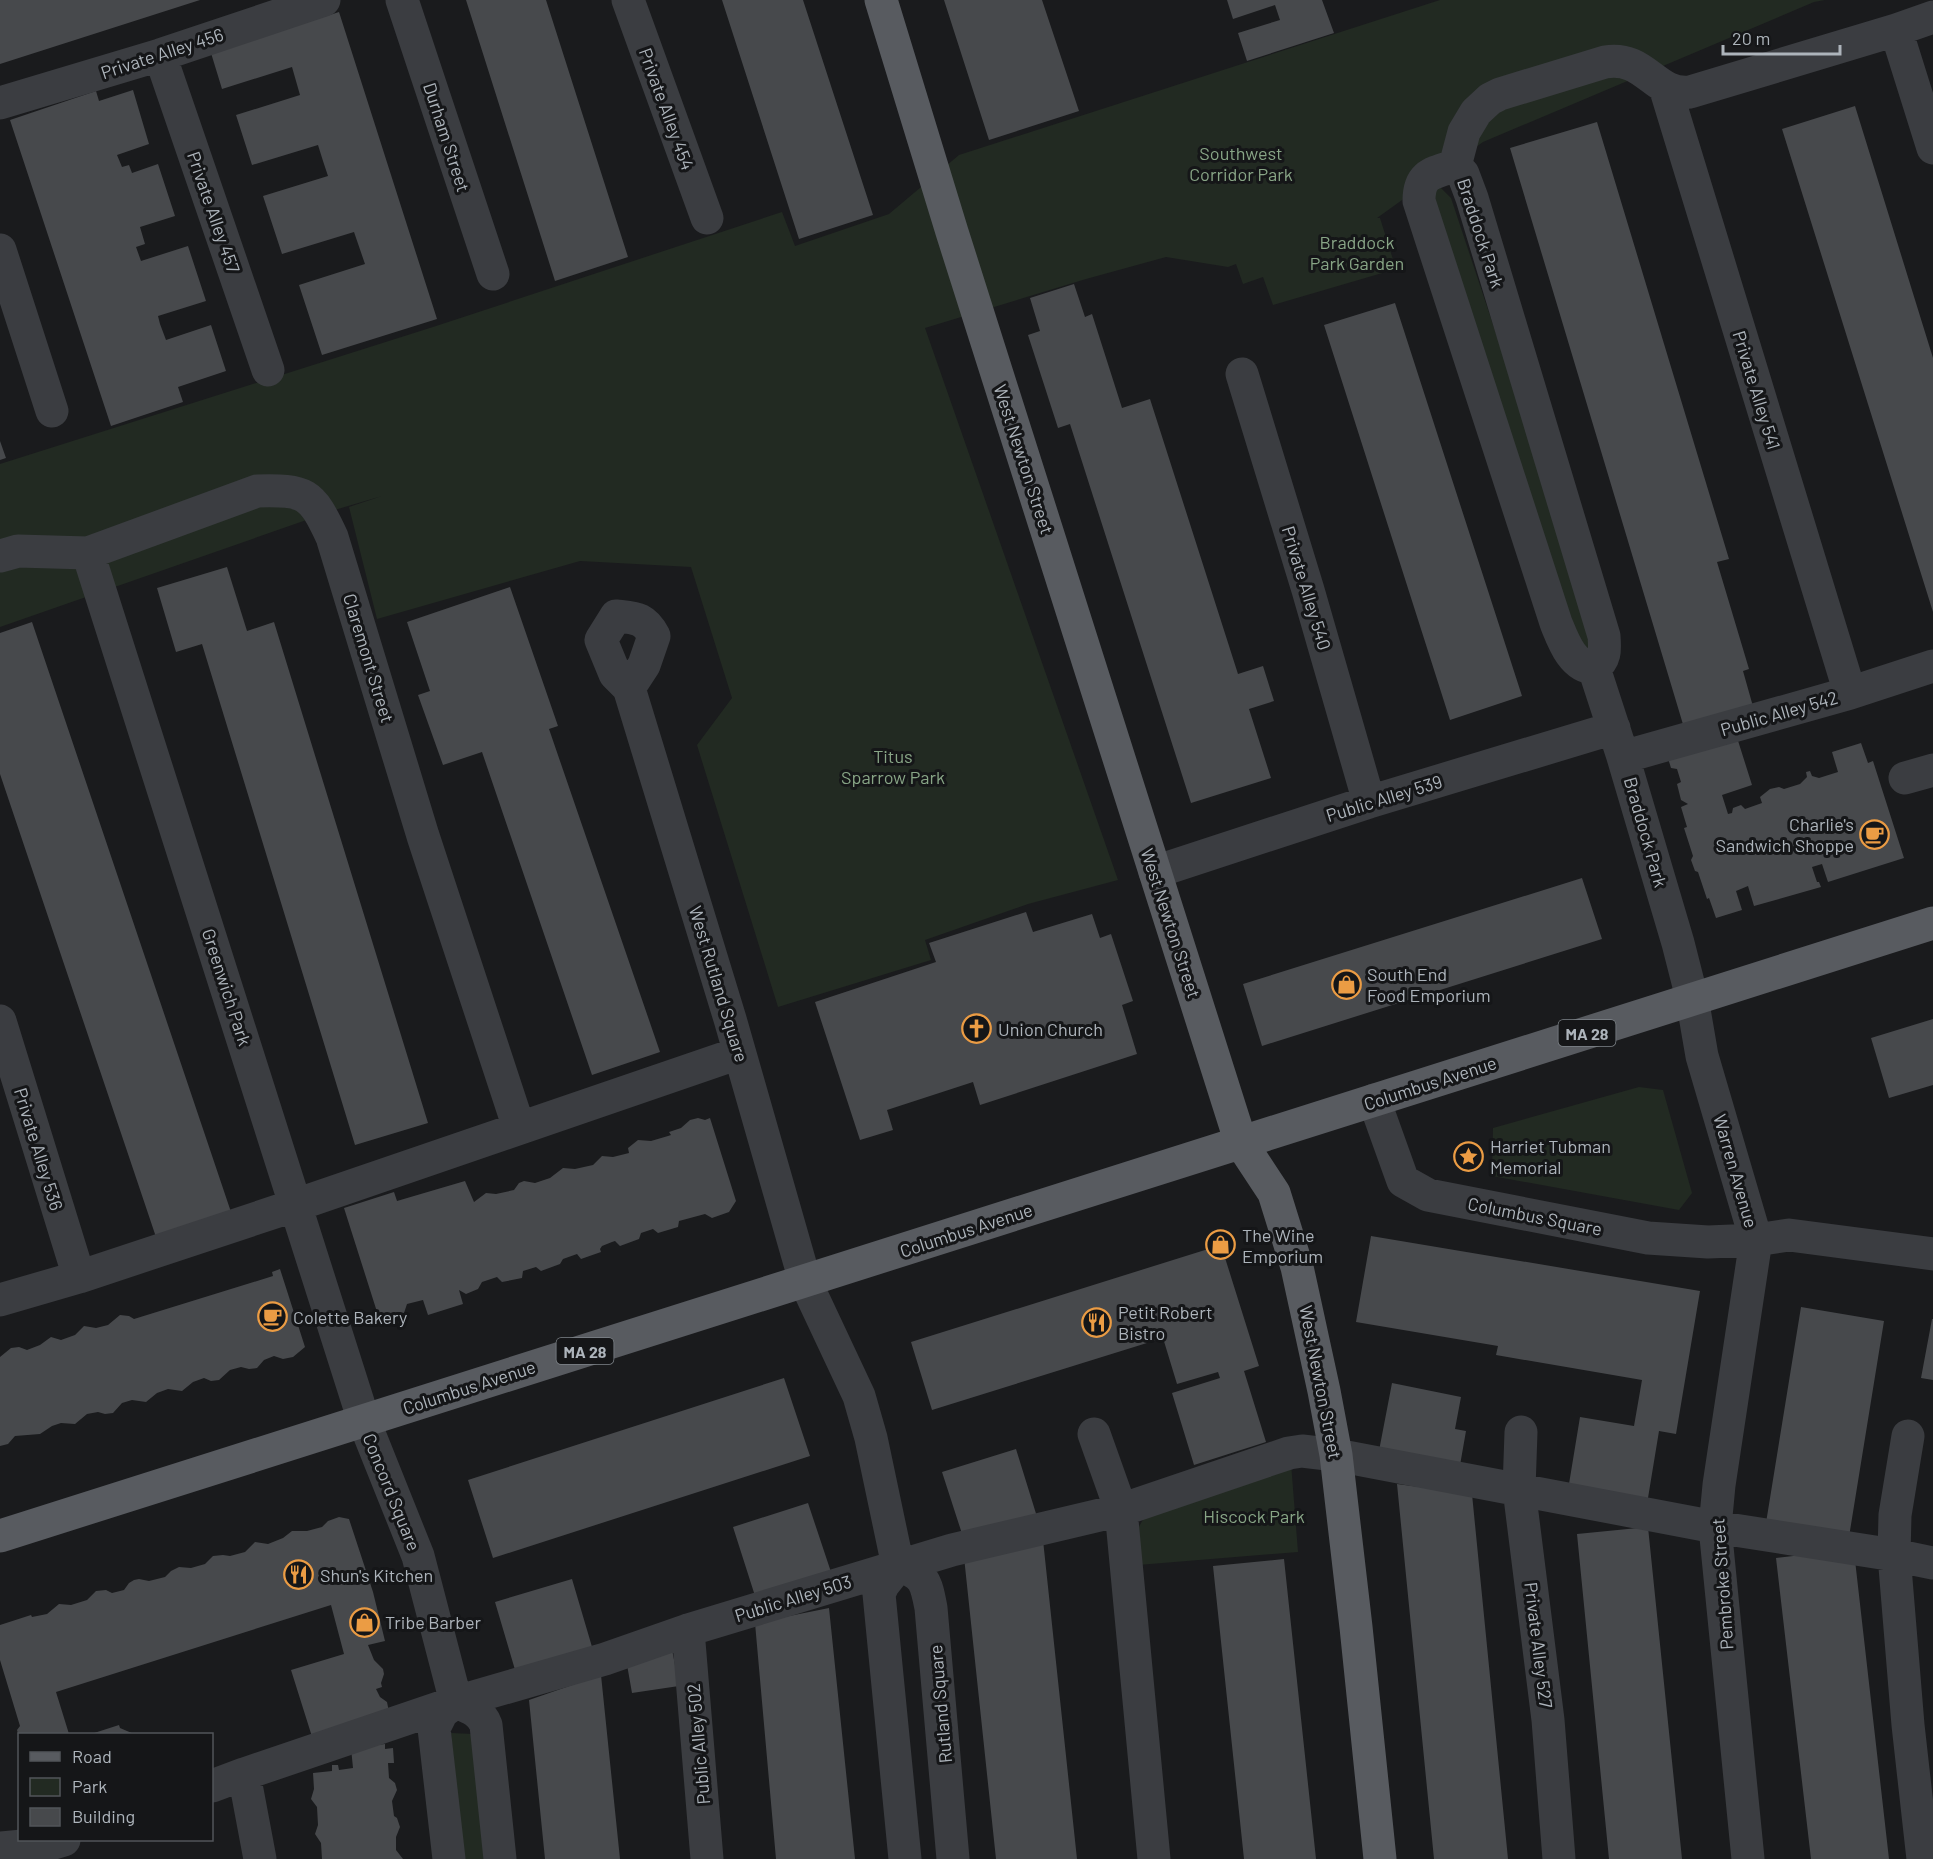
<svg xmlns="http://www.w3.org/2000/svg" width="1933" height="1859" font-family="Barlow,sans-serif">
  <style>
    .green { fill: #222a22 }
    .building { fill: #47494c }
    .lines { fill: none; stroke-linecap: round; stroke-linejoin: round }
    .minor { stroke: #3b3d41; stroke-width: 33 }
    .major { stroke: #585b60; stroke-width: 33 }
    .labels { text-anchor: middle; dominant-baseline: central; stroke-width: 6; stroke-linejoin: round; paint-order: stroke }
    .shield { fill: #151618; stroke: #7f858a; stroke-width: 1.5 }
    .shield-label { font-size: 16px; font-weight: bold; fill: #adb4bb }
    .street-label { font-size: 18px; fill: #adb4bb; stroke: #151618 }
    .park-label { font-size: 18px; fill: #88a586; stroke: #151618 }
    .poi-label { font-size: 18px; fill: #adb4bb; stroke: #151618; text-anchor: start }
  </style>
  <rect width="100%" height="100%" fill="#1a1b1d"/>
  <path class="green" d="M 1440,0 L 1825,0 L 1814,2 L 1483,142 L 1377,218 L 1380,218 L 1396,269 L 1273,305 L 1263,277 L 1243,284 L 1236,264 L 1228,267 L 1166,257 L 1086,279 L 925,328 L 1118,880 L 1028,904 L 925,940 L 931,960 L 778,1007 L 697,745 L 732,698 L 691,567 L 580,561 L 377,619 L 349,507 L 382,496 L 338,509 L 0,627 L 0,464 L 433,327 L 782,212 L 795,246 L 889,214 L 959,155 Z
    M 1439,186 L 1451,198 L 1587,608 L 1590,649 L 1581,649 L 1429,191 Z
    M 1639,1087 L 1663,1090 L 1692,1193 L 1679,1210 L 1492,1176 L 1493,1128 Z
    M 1291,1463 L 1298,1552 L 1138,1565 L 1136,1532 L 1145,1516 Z
    M 451,1733 L 473,1734 L 485,1859 L 464,1859 Z"/>
  <path class="building" d="M 0,0 L 200,0 L 0,64 Z
    M 466,0 L 546,0 L 628,257 L 555,281 Z
    M 722,0 L 803,0 L 873,215 L 799,239 Z
    M 944,0 L 1042,0 L 1079,111 L 989,140 Z
    M 1227,0 L 1322,0 L 1334,33 L 1247,61 L 1238,33 L 1280,20 L 1275,5 L 1233,19 Z
    M 339,12 L 437,319 L 322,355 L 299,285 L 365,264 L 354,232 L 282,254 L 263,196 L 328,176 L 323,161 L 318,145 L 252,165 L 236,115 L 300,95 L 292,67 L 222,89 L 211,53 Z
    M 133,90 L 149,144 L 117,155 L 122,167 L 129,165 L 132,173 L 158,164 L 175,216 L 140,227 L 145,244 L 136,247 L 141,261 L 188,246 L 206,301 L 158,316 L 160,324 L 166,340 L 211,325 L 226,371 L 178,387 L 183,402 L 111,426 L 10,120 L 96,91 L 99,101 Z
    M 1855,106 L 1933,358 L 1933,612 L 1782,129 Z
    M 1597,122 L 1729,559 L 1717,562 L 1749,669 L 1743,671 L 1754,710 L 1685,731 L 1510,148 Z
    M 1074,284 L 1085,317 L 1092,314 L 1122,408 L 1150,399 L 1238,674 L 1263,666 L 1274,701 L 1249,709 L 1271,778 L 1191,803 L 1070,424 L 1058,428 L 1028,335 L 1040,331 L 1030,298 Z
    M 1395,303 L 1522,696 L 1450,720 L 1324,325 Z
    M 0,441 L 6,458 L 0,460 Z
    M 227,567 L 247,631 L 274,622 L 428,1123 L 355,1145 L 202,644 L 176,652 L 157,588 Z
    M 510,587 L 558,726 L 549,729 L 660,1052 L 592,1075 L 482,752 L 443,765 L 418,695 L 430,691 L 407,622 Z
    M 32,622 L 231,1212 L 156,1237 L 0,774 L 0,633 Z
    M 1734,728 L 1752,785 L 1722,795 L 1728,814 L 1732,813 L 1733,808 L 1741,805 L 1745,809 L 1762,803 L 1760,797 L 1770,789 L 1779,787 L 1784,789 L 1800,784 L 1807,777 L 1806,772 L 1810,771 L 1812,776 L 1819,778 L 1838,772 L 1832,752 L 1861,743 L 1868,763 L 1873,761 L 1904,858 L 1828,882 L 1822,864 L 1812,867 L 1817,882 L 1819,882 L 1821,887 L 1754,906 L 1748,886 L 1736,891 L 1742,910 L 1716,918 L 1709,898 L 1707,899 L 1698,872 L 1695,871 L 1691,860 L 1693,856 L 1684,828 L 1687,827 L 1681,807 L 1688,804 L 1681,800 L 1677,784 L 1681,782 L 1677,769 L 1671,768 L 1667,755 Z
    M 1582,878 L 1602,939 L 1262,1046 L 1243,984 Z
    M 1026,912 L 1033,932 L 1092,914 L 1100,938 L 1111,934 L 1133,1001 L 1122,1005 L 1137,1054 L 980,1105 L 973,1082 L 887,1110 L 893,1130 L 860,1140 L 815,1002 L 936,962 L 929,943 Z
    M 1933,1019 L 1933,1085 L 1889,1098 L 1871,1038 Z
    M 698,1118 L 705,1120 L 710,1118 L 736,1201 L 729,1212 L 712,1218 L 705,1214 L 679,1221 L 678,1227 L 658,1233 L 653,1229 L 641,1233 L 639,1239 L 620,1246 L 615,1241 L 612,1242 L 602,1246 L 600,1249 L 601,1252 L 581,1259 L 577,1254 L 563,1259 L 560,1264 L 541,1271 L 536,1267 L 523,1271 L 522,1278 L 502,1282 L 497,1277 L 482,1282 L 478,1289 L 466,1294 L 459,1290 L 463,1304 L 428,1315 L 423,1300 L 407,1304 L 404,1313 L 389,1318 L 383,1314 L 378,1315 L 344,1208 L 394,1192 L 397,1201 L 465,1181 L 474,1202 L 486,1193 L 496,1194 L 514,1190 L 519,1183 L 524,1181 L 535,1183 L 550,1178 L 563,1168 L 575,1169 L 593,1165 L 602,1156 L 613,1157 L 629,1153 L 628,1148 L 638,1140 L 651,1141 L 668,1136 L 671,1135 L 669,1132 L 681,1128 L 690,1120 Z
    M 1371,1236 L 1700,1291 L 1676,1434 L 1659,1431 L 1647,1504 L 1568,1490 L 1580,1417 L 1634,1426 L 1642,1380 L 1496,1355 L 1498,1346 L 1356,1322 Z
    M 1221,1245 L 1259,1366 L 1244,1371 L 1266,1442 L 1194,1465 L 1172,1393 L 1220,1378 L 1218,1372 L 1177,1384 L 1163,1338 L 932,1410 L 911,1342 Z
    M 280,1269 L 305,1347 L 293,1357 L 283,1359 L 274,1356 L 264,1360 L 257,1368 L 249,1369 L 241,1367 L 230,1370 L 219,1380 L 211,1381 L 204,1378 L 193,1382 L 182,1391 L 168,1389 L 157,1393 L 146,1402 L 132,1400 L 122,1403 L 113,1413 L 105,1414 L 98,1412 L 87,1414 L 75,1424 L 61,1423 L 52,1426 L 40,1434 L 15,1436 L 8,1444 L 0,1446 L 0,1357 L 11,1348 L 19,1347 L 27,1350 L 40,1345 L 51,1337 L 61,1340 L 75,1335 L 84,1326 L 96,1328 L 108,1325 L 120,1315 L 129,1316 L 134,1319 L 273,1276 L 272,1272 Z
    M 1801,1307 L 1884,1321 L 1848,1543 L 1765,1529 Z
    M 1932,1319 L 1933,1319 L 1933,1380 L 1921,1378 Z
    M 784,1378 L 810,1456 L 493,1558 L 468,1480 Z
    M 1392,1383 L 1461,1397 L 1455,1429 L 1466,1431 L 1459,1471 L 1378,1456 Z
    M 1016,1449 L 1038,1520 L 965,1543 L 942,1472 Z
    M 1397,1484 L 1472,1494 L 1508,1859 L 1434,1859 Z
    M 808,1503 L 832,1575 L 756,1599 L 733,1527 Z
    M 339,1517 L 349,1519 L 373,1592 L 385,1641 L 368,1645 L 374,1660 L 383,1669 L 384,1674 L 381,1683 L 382,1687 L 376,1689 L 380,1697 L 387,1702 L 389,1712 L 314,1743 L 291,1670 L 344,1654 L 331,1605 L 56,1692 L 69,1734 L 18,1734 L 17,1730 L 20,1726 L 0,1660 L 0,1625 L 31,1615 L 32,1617 L 47,1614 L 59,1604 L 71,1605 L 87,1600 L 96,1591 L 106,1590 L 112,1593 L 124,1590 L 129,1583 L 134,1580 L 139,1579 L 149,1581 L 165,1577 L 171,1571 L 179,1567 L 191,1568 L 205,1564 L 213,1556 L 223,1555 L 230,1556 L 245,1552 L 255,1542 L 268,1544 L 283,1538 L 292,1531 L 307,1531 L 322,1527 L 328,1521 Z
    M 1648,1527 L 1682,1859 L 1609,1859 L 1577,1534 Z
    M 1043,1540 L 1077,1859 L 996,1859 L 964,1557 Z
    M 1819,1553 L 1855,1560 L 1889,1859 L 1811,1859 L 1776,1558 Z
    M 1284,1559 L 1316,1859 L 1244,1859 L 1213,1566 Z
    M 572,1579 L 595,1657 L 518,1680 L 495,1602 Z
    M 829,1608 L 855,1859 L 776,1859 L 755,1623 Z
    M 671,1644 L 679,1686 L 632,1693 L 626,1659 Z
    M 601,1675 L 620,1859 L 545,1859 L 529,1700 Z
    M 119,1725 L 120,1728 L 134,1734 L 91,1734 Z
    M 385,1744 L 385,1749 L 393,1748 L 394,1763 L 388,1763 L 389,1778 L 395,1783 L 397,1790 L 392,1801 L 394,1816 L 397,1818 L 400,1827 L 396,1837 L 396,1850 L 403,1859 L 322,1859 L 321,1843 L 315,1834 L 318,1825 L 317,1807 L 311,1799 L 314,1789 L 313,1773 L 332,1771 L 332,1765 L 338,1765 L 339,1770 L 353,1768 L 351,1748 Z"/>
  <g class="lines">
    <path class="minor" d="M 402,0 L 493,274
      M 628,0 L 707,218
      M 1896,30 L 1933,148
      M 160,55 L 268,370
      M 1665,87 L 1850,693
      M 0,103 L 160,55 L 324,0
      M 1455,166 L 1463,174 L 1472,198 L 1604,636 C 1605,650 1606,659 1594,668 C 1572,667 1563,640 1556,623 L 1419,201 C 1419,174 1432,173 1455,166 Z
      M 1455,166 L 1464,132 L 1476,112 L 1490,99 L 1500,94 L 1605,62 C 1646,55 1654,96 1690,92 L 1896,30 L 1933,17
      M 0,250 L 52,411
      M 1242,374 L 1308,590 L 1369,802
      M 88,553 L 364,1421 L 418,1556 L 456,1702
      M 0,556 L 18,551 L 88,553 L 257,491 C 306,490 311,492 332,537 L 423,836 L 519,1128
      M 1594,668 L 1623,757 L 1678,943 L 1692,998 L 1702,1056 L 1756,1240 L 1789,1235 L 1933,1254
      M 629,688 L 644,665 L 654,636 C 644,617 635,618 616,616 L 601,640 L 615,674 L 629,688 L 730,1019 L 805,1281 L 859,1396 L 871,1438 L 898,1566
      M 1623,757 L 1850,693 L 1933,666
      M 1905,778 L 1933,770
      M 1155,872 L 1369,802 L 1614,728
      M 0,1021 L 79,1277
      M 1374,1100 L 1403,1181 L 1428,1195 L 1648,1238 L 1708,1242 L 1756,1240 L 1719,1485 L 1715,1527 L 1748,1859
      M 0,1300 L 79,1277 L 296,1205 L 739,1053
      M 1521,1432 L 1519,1489 L 1548,1720 L 1559,1859
      M 1094,1434 L 1121,1510 L 1154,1859
      M 1908,1436 L 1895,1515 L 1894,1555 L 1908,1725 L 1923,1859
      M 898,1566 C 925,1574 926,1582 931,1608 L 953,1859
      M 898,1566 L 883,1585 L 879,1594 L 905,1859
      M 688,1630 L 707,1859
      M 456,1702 C 468,1707 481,1711 486,1725 L 500,1859
      M 212,1786 L 244,1774
      M 0,1848 L 54,1843 L 64,1840
      M 260,1859 L 244,1774 L 456,1702 L 605,1659 L 688,1630 L 952,1550 L 1121,1510 L 1289,1453 L 1302,1451 L 1336,1455 L 1715,1527 L 1894,1555 L 1933,1563
      M 449,1859 L 434,1728 L 442,1712 L 456,1702"/>
    <path class="major" d="M 881,0 L 952,232 L 1241,1143 L 1274,1193 L 1297,1267 L 1324,1391 L 1336,1455 L 1356,1627 L 1380,1859
      M 0,1536 L 1933,923"/>
  </g>
  <defs>
    <symbol id="cafe-ring" viewBox="-11 -11 22 22"><circle r="9.5" fill="#151618" stroke="#eb9c44" stroke-width="1.5"/><path d="M-5.5-4.5H6V0H3Q3 3.5 0 3.5H-2.5Q-5.5 3.5-5.5 0ZM3-3.2v2h1.7v-2ZM-6 4.5H4V6H-6Z" fill="#eb9c44"/></symbol>
    <symbol id="shop-ring" viewBox="-11 -11 22 22"><circle r="9.5" fill="#151618" stroke="#eb9c44" stroke-width="1.5"/><path d="M-5-2.5h2.3a2.7 3.5 0 0 1 5.4 0H5L5.5 6h-11ZM-1.5-2.5h3a1.5 2.3 0 0 0-3 0Z" fill="#eb9c44"/></symbol>
    <symbol id="church-ring" viewBox="-11 -11 22 22"><circle r="9.5" fill="#151618" stroke="#eb9c44" stroke-width="1.5"/><path d="M-1.2-6h2.4v3.5h3.3v2.4h-3.3V6h-2.4V-.1h-3.3v-2.4h3.3Z" fill="#eb9c44"/></symbol>
    <symbol id="sight-ring" viewBox="-11 -11 22 22"><circle r="9.5" fill="#151618" stroke="#eb9c44" stroke-width="1.5"/><path d="M0-6L1.8-2.2L6-1.7L2.9 1.2L3.7 5.4L0 3.3L-3.7 5.4L-2.9 1.2L-6-1.7L-1.8-2.2Z" fill="#eb9c44"/></symbol>
    <symbol id="restaurant-ring" viewBox="-11 -11 22 22"><circle r="9.5" fill="#151618" stroke="#eb9c44" stroke-width="1.5"/><path d="M-5-6h1v4h1v-4h1v4h1v-4h1v5L-1.5 .5V6h-2V.5L-5-1ZM5-6V6H3V1.5H1.5Q1.5-4 5-6Z" fill="#eb9c44"/></symbol>
  </defs>
  <g fill-rule="evenodd">
    <use href="#cafe-ring" x="1858" y="818" width="33" height="33"/>
    <use href="#shop-ring" x="1330" y="968" width="33" height="33"/>
    <use href="#church-ring" x="960" y="1012" width="33" height="33"/>
    <use href="#sight-ring" x="1452" y="1140" width="33" height="33"/>
    <use href="#shop-ring" x="1204" y="1228" width="33" height="33"/>
    <use href="#cafe-ring" x="256" y="1300" width="33" height="33"/>
    <use href="#restaurant-ring" x="1080" y="1306" width="33" height="33"/>
    <use href="#restaurant-ring" x="282" y="1558" width="33" height="33"/>
    <use href="#shop-ring" x="348" y="1606" width="33" height="33"/>
  </g>
  <g class="labels">
    <g class="shield">
      <rect x="1558.5" y="1020" width="57" height="26" rx="4.5"/>
      <rect x="556.5" y="1338" width="57" height="26" rx="4.5"/>
    </g>
    <g class="shield-label">
      <text x="1587" y="1033">MA 28</text>
      <text x="585" y="1351">MA 28</text>
    </g>
    <g class="street-label">
      <text transform="translate(162 53) rotate(-18)">Private Alley 456</text>
      <text transform="translate(667 109) rotate(70)">Private Alley 454</text>
      <text transform="translate(447 137) rotate(72)">Durham Street</text>
      <text transform="translate(214 212) rotate(71)">Private Alley 457</text>
      <text transform="translate(1481 233) rotate(72)">Braddock Park</text>
      <text transform="translate(1757 390) rotate(73)">Private Alley 541</text>
      <text transform="translate(1024 459) rotate(72)">West Newton Street</text>
      <text transform="translate(1307 588) rotate(73)">Private Alley 540</text>
      <text transform="translate(369 658) rotate(73)">Claremont Street</text>
      <text transform="translate(1779 713) rotate(-16)">Public Alley 542</text>
      <text transform="translate(1384 798) rotate(-17)">Public Alley 539</text>
      <text transform="translate(1646 832) rotate(74)">Braddock Park</text>
      <text transform="translate(1171 923) rotate(72)">West Newton Street</text>
      <text transform="translate(719 984) rotate(73)">West Rutland Square</text>
      <text transform="translate(227 987) rotate(72)">Greenwich Park</text>
      <text transform="translate(1430 1083) rotate(-18)">Columbus Avenue</text>
      <text transform="translate(39 1149) rotate(73)">Private Alley 536</text>
      <text transform="translate(1736 1171) rotate(74)">Warren Avenue</text>
      <text transform="translate(1535 1216) rotate(11)">Columbus Square</text>
      <text transform="translate(966 1230) rotate(-18)">Columbus Avenue</text>
      <text transform="translate(1321 1382) rotate(79)">West Newton Street</text>
      <text transform="translate(469 1387) rotate(-18)">Columbus Avenue</text>
      <text transform="translate(392 1492) rotate(68)">Concord Square</text>
      <text transform="translate(1722 1584) rotate(-94)">Pembroke Street</text>
      <text transform="translate(793 1598) rotate(-17)">Public Alley 503</text>
      <text transform="translate(1539 1645) rotate(83)">Private Alley 527</text>
      <text transform="translate(940 1704) rotate(-95)">Rutland Square</text>
      <text transform="translate(698 1744) rotate(-95)">Public Alley 502</text>
    </g>
    <g class="park-label">
      <text x="1241" y="153">Southwest<tspan x="1241" dy="21">Corridor Park</tspan></text>
      <text x="1357" y="242">Braddock<tspan x="1357" dy="21">Park Garden</tspan></text>
      <text x="893" y="756">Titus<tspan x="893" dy="21">Sparrow Park</tspan></text>
      <text x="1254" y="1516">Hiscock Park</text>
    </g>
    <g class="poi-label">
      <text x="1854" y="824" text-anchor="end">Charlie's<tspan x="1854" dy="21">Sandwich Shoppe</tspan></text>
      <text x="1367" y="974">South End<tspan x="1367" dy="21">Food Emporium</tspan></text>
      <text x="998" y="1029">Union Church</text>
      <text x="1490" y="1146">Harriet Tubman<tspan x="1490" dy="21">Memorial</tspan></text>
      <text x="1242" y="1235">The Wine<tspan x="1242" dy="21">Emporium</tspan></text>
      <text x="1118" y="1312">Petit Robert<tspan x="1118" dy="21">Bistro</tspan></text>
      <text x="293" y="1317">Colette Bakery</text>
      <text x="320" y="1575">Shun's Kitchen</text>
      <text x="385" y="1622">Tribe Barber</text>
    </g>
  </g>
  <rect x="18" y="1733" width="195" height="108" fill="#151618" stroke="#525559" stroke-width="1.5"/>
  <rect x="30" y="1752" width="30" height="9" fill="#585b60" stroke="#525559" stroke-width="1.5"/>
  <text x="72" y="1763" font-size="18" fill="#adb4bb">Road</text>
  <rect x="30" y="1778" width="30" height="18" fill="#222a22" stroke="#525559" stroke-width="1.5"/>
  <text x="72" y="1793" font-size="18" fill="#adb4bb">Park</text>
  <rect x="30" y="1808" width="30" height="18" fill="#47494c" stroke="#525559" stroke-width="1.5"/>
  <text x="72" y="1823" font-size="18" fill="#adb4bb">Building</text>
  <path d="M1723 45v9h117v-9" fill="none" stroke="#adb4bb" stroke-width="3"/>
  <text x="1732" y="45" font-size="18" fill="#adb4bb" stroke="#151618" stroke-width="4.5" paint-order="stroke">20 m</text>
</svg>
